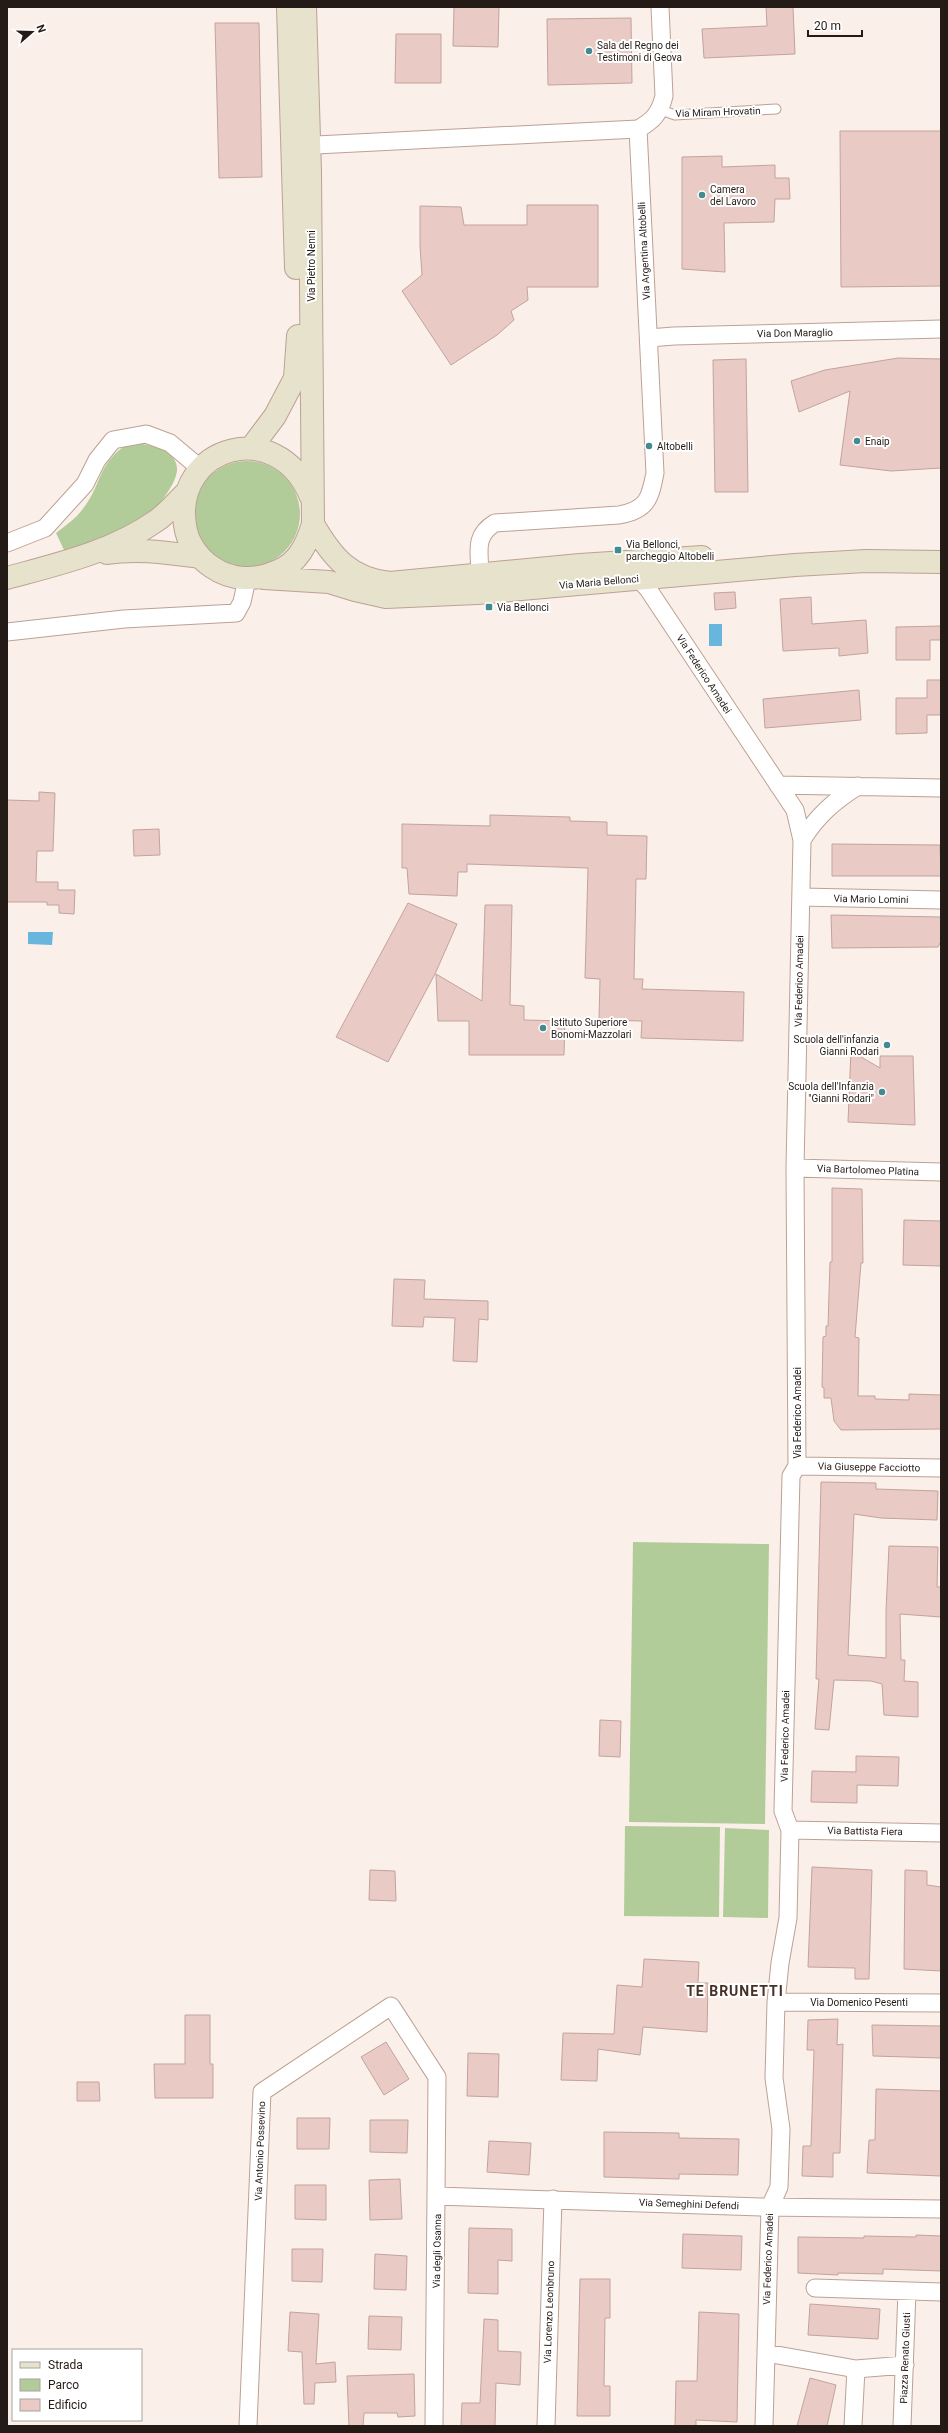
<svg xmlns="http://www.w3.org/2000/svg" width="948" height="2433" font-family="Roboto,sans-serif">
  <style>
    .green { fill: #b2cc99 }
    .water { fill: #68b6de }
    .building { fill: #eacac4; stroke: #c2a39d }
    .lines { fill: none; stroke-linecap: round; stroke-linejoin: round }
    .lane-casing { stroke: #bda194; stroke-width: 11 }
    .street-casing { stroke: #bda194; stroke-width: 19 }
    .secondary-casing { stroke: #bda194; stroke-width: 24 }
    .lane { stroke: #fff; stroke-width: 9 }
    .street { stroke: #fff; stroke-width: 17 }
    .secondary { stroke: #e6e2cb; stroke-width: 22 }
    .poi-dot { fill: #438a91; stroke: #fff; stroke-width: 1.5 }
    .labels { text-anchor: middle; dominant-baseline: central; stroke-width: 4; stroke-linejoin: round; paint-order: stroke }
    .poi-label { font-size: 10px; fill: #251b16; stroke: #fff; text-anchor: start }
    .street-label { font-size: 10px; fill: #251b16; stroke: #fff }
    .district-label { font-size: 14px; font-weight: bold; letter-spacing: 1px; fill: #473025; stroke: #fff }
  </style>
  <rect width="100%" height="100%" fill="#fbefe9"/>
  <path class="green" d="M 129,443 C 144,443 176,448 177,468 C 178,484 154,512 142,521 C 120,537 90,542 64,550 L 56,533 C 65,526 75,519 82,510 C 103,484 96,464 129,443 Z
    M194 514a53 53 0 1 1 106 0a53 53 0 1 1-106 0Z
    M 633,1542 L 769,1544 L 765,1824 L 629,1822 Z
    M 625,1826 L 720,1827 L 719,1917 L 624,1916 Z
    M 725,1828 L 769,1830 L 768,1918 L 723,1917 Z"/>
  <path class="water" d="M 709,624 L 722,624 L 722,646 L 709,646 Z
    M 28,932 L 53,932 L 52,945 L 28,944 Z"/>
  <path class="building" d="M 454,7 L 499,7 L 498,47 L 453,46 Z
    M 766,7 L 793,7 L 795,54 L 704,58 L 702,29 L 767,26 Z
    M 631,18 L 632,83 L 548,85 L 547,19 Z
    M 215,23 L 259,23 L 262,177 L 219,178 Z
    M 396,34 L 441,34 L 441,83 L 395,83 Z
    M 840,131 L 941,131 L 941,286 L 841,287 Z
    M 722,156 L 722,167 L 775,165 L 775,178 L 789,178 L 790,199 L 775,199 L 774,222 L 724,223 L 725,272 L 682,269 L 682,157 Z
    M 527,205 L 598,205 L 598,287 L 527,287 L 528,300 L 511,311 L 514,320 L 497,335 L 451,365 L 402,291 L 422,275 L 420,246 L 420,206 L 461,207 L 464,225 L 527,225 Z
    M 898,358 L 941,359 L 941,468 L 891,471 L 840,465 L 850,391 L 799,412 L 791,381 L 825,370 Z
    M 746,359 L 748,492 L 715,492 L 713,360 Z
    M 735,592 L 736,608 L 715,610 L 714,593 Z
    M 811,597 L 812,624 L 866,620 L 868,653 L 839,656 L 839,648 L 783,651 L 780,599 Z
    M 941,626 L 941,640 L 930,640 L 930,660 L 896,660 L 896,627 Z
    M 927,680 L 941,680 L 941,715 L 927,715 L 927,733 L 896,734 L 896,698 L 927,698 Z
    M 859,690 L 861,720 L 765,728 L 763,699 Z
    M 39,792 L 55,793 L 53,851 L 37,851 L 36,882 L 58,882 L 58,890 L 75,890 L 74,914 L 59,913 L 59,905 L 47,905 L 47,902 L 7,902 L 7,800 L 39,801 Z
    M 490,815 L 570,817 L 570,821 L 607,822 L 607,835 L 647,836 L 646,879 L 636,879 L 634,979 L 643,979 L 642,989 L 744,992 L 743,1041 L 641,1038 L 642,1021 L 599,1020 L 600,979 L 585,978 L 588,868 L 467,864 L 467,872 L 458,872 L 457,896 L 409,894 L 407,868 L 402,868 L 402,824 L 490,826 Z
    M 159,829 L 160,855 L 134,856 L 133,830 Z
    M 832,844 L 940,845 L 941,876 L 832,876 Z
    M 408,903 L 457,924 L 435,974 L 388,1062 L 336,1037 Z
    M 485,905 L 512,905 L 510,1005 L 524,1006 L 524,1020 L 565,1021 L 564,1055 L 469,1055 L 469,1021 L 438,1021 L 436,974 L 482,1001 Z
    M 831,915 L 941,917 L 941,941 L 938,947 L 832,948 Z
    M 851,1051 L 880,1068 L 880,1056 L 913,1056 L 915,1125 L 848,1122 Z
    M 832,1188 L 862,1189 L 863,1263 L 861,1263 L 855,1337 L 859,1338 L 858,1396 L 875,1396 L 875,1399 L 909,1400 L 909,1394 L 941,1395 L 941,1429 L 841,1430 L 834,1421 L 831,1398 L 824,1398 L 824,1388 L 822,1387 L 823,1337 L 826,1336 L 826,1326 L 828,1326 L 830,1262 L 832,1262 Z
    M 904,1220 L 941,1221 L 941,1266 L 903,1265 Z
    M 394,1279 L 425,1280 L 424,1299 L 488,1301 L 488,1320 L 479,1319 L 477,1362 L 453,1361 L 455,1318 L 424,1317 L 423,1327 L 392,1326 Z
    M 821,1482 L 876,1483 L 876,1489 L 938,1491 L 937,1520 L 881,1518 L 854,1514 L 848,1655 L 886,1658 L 886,1611 L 889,1546 L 938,1547 L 937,1587 L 941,1587 L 941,1617 L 900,1614 L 901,1660 L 905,1660 L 904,1681 L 918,1682 L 918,1717 L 884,1715 L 882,1684 L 871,1681 L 834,1680 L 829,1730 L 815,1729 L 819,1679 L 816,1679 Z
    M 600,1720 L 621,1721 L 620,1757 L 599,1756 Z
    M 856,1756 L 899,1757 L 898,1786 L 857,1785 L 857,1803 L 811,1802 L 812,1771 L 856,1772 Z
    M 812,1867 L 872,1870 L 869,1979 L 855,1979 L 855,1968 L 808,1967 Z
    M 370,1870 L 395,1871 L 396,1901 L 369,1900 Z
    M 905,1870 L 927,1871 L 927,1885 L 941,1887 L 941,1971 L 904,1969 Z
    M 644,1959 L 699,1962 L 698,1983 L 708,1983 L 707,2032 L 643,2027 L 640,2055 L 598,2049 L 597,2081 L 561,2080 L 563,2033 L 614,2034 L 617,1985 L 642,1987 Z
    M 185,2015 L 210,2015 L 210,2064 L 213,2064 L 213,2098 L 155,2098 L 154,2064 L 185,2064 Z
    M 838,2019 L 837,2045 L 843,2044 L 840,2153 L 833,2153 L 833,2177 L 802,2176 L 803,2146 L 811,2146 L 814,2050 L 807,2050 L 808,2020 Z
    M 872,2025 L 941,2026 L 941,2058 L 873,2056 Z
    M 386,2042 L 409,2079 L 384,2095 L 361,2057 Z
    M 468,2053 L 499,2054 L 498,2097 L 467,2096 Z
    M 77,2082 L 99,2082 L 100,2101 L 77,2101 Z
    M 876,2089 L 941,2091 L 941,2176 L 867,2173 L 869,2140 L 875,2140 Z
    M 297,2118 L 330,2118 L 329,2149 L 297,2149 Z
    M 370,2120 L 408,2120 L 407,2153 L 370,2152 Z
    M 604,2132 L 679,2133 L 679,2138 L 739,2139 L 738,2175 L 679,2174 L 679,2179 L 604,2177 Z
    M 489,2141 L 531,2143 L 529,2175 L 487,2172 Z
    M 400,2179 L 402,2219 L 370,2220 L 369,2180 Z
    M 295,2185 L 326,2185 L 326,2220 L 295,2219 Z
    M 469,2228 L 512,2229 L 512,2261 L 498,2260 L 498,2294 L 468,2293 Z
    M 683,2234 L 742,2236 L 741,2270 L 682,2268 Z
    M 916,2235 L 941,2236 L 941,2271 L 883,2269 L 883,2274 L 838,2273 L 838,2275 L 798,2273 L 798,2237 L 864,2238 L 864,2236 L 916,2237 Z
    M 292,2249 L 323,2249 L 322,2282 L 292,2281 Z
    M 375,2254 L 407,2256 L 406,2290 L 374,2289 Z
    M 580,2279 L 610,2279 L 610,2318 L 605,2318 L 604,2386 L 610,2386 L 610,2416 L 577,2416 Z
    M 810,2304 L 880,2309 L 878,2339 L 808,2335 Z
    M 290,2312 L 319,2314 L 316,2364 L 335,2362 L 336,2382 L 315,2383 L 314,2404 L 304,2404 L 302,2352 L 288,2351 Z
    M 699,2312 L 739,2314 L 737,2422 L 696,2420 L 696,2426 L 675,2426 L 676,2381 L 697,2381 Z
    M 369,2316 L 402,2317 L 401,2350 L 368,2349 Z
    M 484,2319 L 498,2320 L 498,2351 L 521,2352 L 520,2385 L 496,2383 L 495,2426 L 461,2426 L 462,2403 L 480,2403 Z
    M 414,2374 L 415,2416 L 398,2417 L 397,2413 L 364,2413 L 363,2426 L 349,2426 L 347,2376 Z
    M 810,2378 L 836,2385 L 827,2426 L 797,2426 Z"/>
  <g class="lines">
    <defs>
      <path id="lane" d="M 661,110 L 675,115 L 776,109"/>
      <path id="street" d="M 296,146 L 638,129 C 653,121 660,113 664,96 L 660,7
        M 649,338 L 674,336 L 941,329
        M 7,543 L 45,528 L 85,484 L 97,460 L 113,440 L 146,434 L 170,443 L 201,469
        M 632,572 L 648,589 L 795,810 L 802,840 L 795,1168 L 797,1466 L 791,1476 L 783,1811 L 790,1830 L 788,1918 L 780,1963 L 776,2002 L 774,2078 L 781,2129 L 779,2187 L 770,2207 L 764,2426
        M 480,575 C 480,553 473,536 495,523 L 619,515 C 647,510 650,499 655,473 L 638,129
        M 7,632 L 124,619 L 236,613 L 242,602 L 247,579
        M 778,785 L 941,788
        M 802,840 C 817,816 834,801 858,786
        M 801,897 L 941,900
        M 795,1168 L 941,1172
        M 797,1466 L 941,1468
        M 790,1830 L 941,1833
        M 776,2002 L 941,2003
        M 437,2196 L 761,2207 L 941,2209
        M 815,2288 L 941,2292
        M 766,2353 L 856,2369 L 853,2426
        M 856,2369 L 905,2365
        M 248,2426 L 262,2092 L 391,2006 L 437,2077 L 434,2426
        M 546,2426 L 553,2199
        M 902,2426 L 907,2291"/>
      <path id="secondary" d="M 288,7 L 296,268
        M 305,7 L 310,171 L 313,524 C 307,544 298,563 278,571 C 256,581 232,581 212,567 C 198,558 187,542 185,525 C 173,446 278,415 311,497
        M 251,448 L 275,416 L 295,378 L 298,336
        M 313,524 C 332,557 350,579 390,583 L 580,565 L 702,557
        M 107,553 C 138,548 168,553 200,557
        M 7,578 C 58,564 112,552 156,521 C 167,514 177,501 187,492
        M 264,578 L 329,582 L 355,590 L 386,597 L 477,593 L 795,565 L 866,561 L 941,562"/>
    </defs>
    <use href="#lane" class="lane-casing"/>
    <use href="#street" class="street-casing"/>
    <use href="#secondary" class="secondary-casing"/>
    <use href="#lane" class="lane"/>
    <use href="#street" class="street"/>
    <use href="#secondary" class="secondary"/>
  </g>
  <g class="poi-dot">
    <circle cx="589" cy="51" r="4"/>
    <circle cx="702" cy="195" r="4"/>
    <circle cx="857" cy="441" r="4"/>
    <circle cx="649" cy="446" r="4"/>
    <rect x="614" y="546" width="8" height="8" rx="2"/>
    <rect x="485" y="603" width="8" height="8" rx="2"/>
    <circle cx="543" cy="1028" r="4"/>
    <circle cx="887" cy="1045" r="4"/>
    <circle cx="882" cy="1092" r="4"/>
  </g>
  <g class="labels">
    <g class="poi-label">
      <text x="597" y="45">Sala del Regno dei<tspan x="597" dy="12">Testimoni di Geova</tspan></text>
      <text x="710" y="189">Camera<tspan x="710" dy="12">del Lavoro</tspan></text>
      <text x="865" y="441">Enaip</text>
      <text x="657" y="446">Altobelli</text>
      <text x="626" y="544">Via Bellonci,<tspan x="626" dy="12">parcheggio Altobelli</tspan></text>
      <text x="497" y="607">Via Bellonci</text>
      <text x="551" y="1022">Istituto Superiore<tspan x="551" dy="12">Bonomi-Mazzolari</tspan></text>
      <text x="879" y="1039" text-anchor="end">Scuola dell'infanzia<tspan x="879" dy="12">Gianni Rodari</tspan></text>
      <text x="874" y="1086" text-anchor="end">Scuola dell'Infanzia<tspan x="874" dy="12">"Gianni Rodari"</tspan></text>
    </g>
    <g class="street-label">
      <text transform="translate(718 112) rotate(-2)">Via Miram Hrovatin</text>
      <text transform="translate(644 251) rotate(-93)">Via Argentina Altobelli</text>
      <text transform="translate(311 266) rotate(-90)">Via Pietro Nenni</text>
      <text transform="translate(795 333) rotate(-1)">Via Don Maraglio</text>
      <text transform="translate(599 582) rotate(-5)">Via Maria Bellonci</text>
      <text transform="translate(704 674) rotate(57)">Via Federico Amadei</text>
      <text transform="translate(871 899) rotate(1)">Via Mario Lomini</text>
      <text transform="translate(799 981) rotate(-89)">Via Federico Amadei</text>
      <text transform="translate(868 1170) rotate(2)">Via Bartolomeo Platina</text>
      <text transform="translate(797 1413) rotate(-90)">Via Federico Amadei</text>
      <text transform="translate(869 1467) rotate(1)">Via Giuseppe Facciotto</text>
      <text transform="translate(785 1736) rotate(-89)">Via Federico Amadei</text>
      <text transform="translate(865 1831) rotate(1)">Via Battista Fiera</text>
      <text x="859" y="2002">Via Domenico Pesenti</text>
      <text transform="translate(260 2151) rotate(-88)">Via Antonio Possevino</text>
      <text transform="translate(689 2204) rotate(2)">Via Semeghini Defendi</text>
      <text transform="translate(437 2251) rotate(-89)">Via degli Osanna</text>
      <text transform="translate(768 2259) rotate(-88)">Via Federico Amadei</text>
      <text transform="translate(549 2312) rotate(-88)">Via Lorenzo Leonbruno</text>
      <text transform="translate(905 2358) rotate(-88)">Piazza Renato Giusti</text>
    </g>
    <g class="district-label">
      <text x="735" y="1991">TE BRUNETTI</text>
    </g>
  </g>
  <rect width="948" height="2433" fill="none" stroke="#251b16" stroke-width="16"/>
  <rect x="12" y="2349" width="130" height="72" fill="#ffffff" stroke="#a8a4a2"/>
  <rect x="20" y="2362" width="20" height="6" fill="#e6e2cb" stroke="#a8a4a2"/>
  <text x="48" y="2369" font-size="12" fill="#251b16">Strada</text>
  <rect x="20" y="2379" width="20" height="12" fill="#b2cc99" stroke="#a8a4a2"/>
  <text x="48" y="2389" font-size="12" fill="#251b16">Parco</text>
  <rect x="20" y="2399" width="20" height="12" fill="#eacac4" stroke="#a8a4a2"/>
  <text x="48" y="2409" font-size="12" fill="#251b16">Edificio</text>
  <g transform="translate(32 32) rotate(70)" stroke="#ffffff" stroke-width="3" paint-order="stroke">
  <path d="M0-3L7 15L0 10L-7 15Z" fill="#251b16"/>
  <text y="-6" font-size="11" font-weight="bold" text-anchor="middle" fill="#251b16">N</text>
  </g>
  <path d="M808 30v6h54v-6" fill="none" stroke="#251b16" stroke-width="2"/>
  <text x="814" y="30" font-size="12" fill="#251b16" stroke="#ffffff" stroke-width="3" paint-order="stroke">20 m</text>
</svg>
